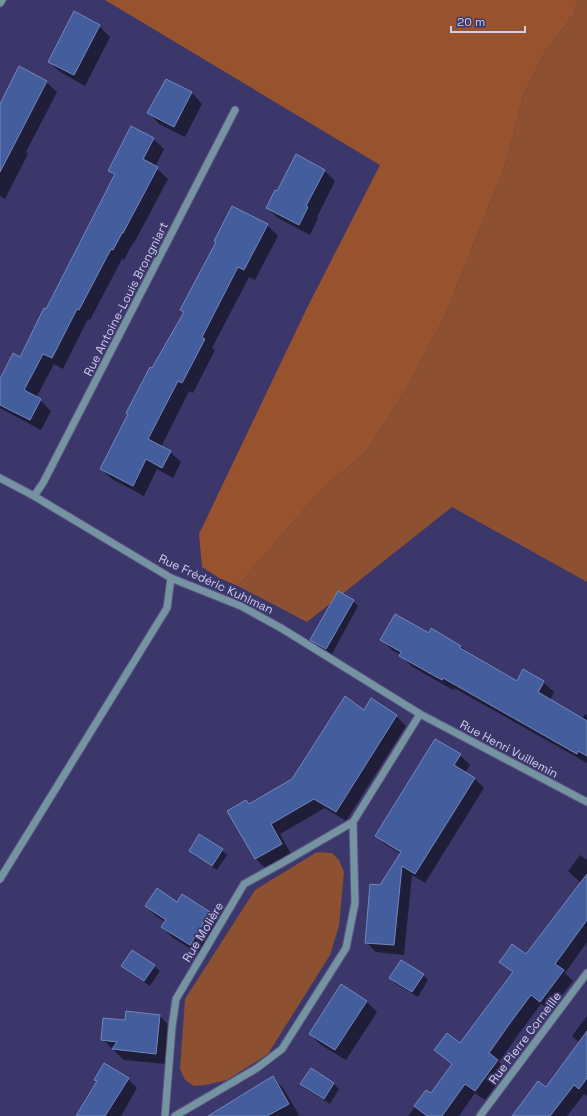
<svg xmlns="http://www.w3.org/2000/svg" width="587" height="1116" font-family="'Space Grotesk',sans-serif">
  <style>
    .green { fill: #8d5031 }
    .forest { fill: #98522e }
    .shadow { fill: #0007; fill-rule: evenodd }
    .building { fill: #445d9c; stroke: #7188bd }
    .lines { fill: none; stroke-linecap: round; stroke-linejoin: round }
    .minor-casing { stroke: #595584; stroke-width: 9 }
    .minor { stroke: #7593a0; stroke-width: 7 }
    .labels { text-anchor: middle; dominant-baseline: central; stroke-width: 3.5; stroke-linejoin: round; paint-order: stroke }
    .street-label { font-size: 12px; fill: #ceceed; stroke: #3c376a }
  </style>
  <rect width="100%" height="100%" fill="#3c376a"/>
  <path class="green" d="M 578,0 L 587,0 L 587,582 L 452,507 L 307,622 L 238,586 L 319,492 L 367,451 L 403,394 L 444,318 L 506,163 L 523,97 L 543,55 L 573,15 Z
    M 317,852 L 332,853 L 339,860 L 344,872 L 339,926 L 330,955 L 268,1054 L 227,1080 L 206,1085 L 194,1086 L 185,1080 L 180,1069 L 185,999 L 255,890 Z"/>
  <path class="forest" d="M 105,0 L 578,0 L 573,15 L 543,55 L 523,97 L 506,163 L 444,318 L 403,394 L 367,451 L 319,492 L 238,586 L 219,578 L 202,567 L 199,534 L 307,308 L 380,165 Z"/>
  <path class="shadow" d="M 99,26 L 110,37 L 85,86 L 60,72 L 49,62 Z
    M 166,80 L 192,93 L 202,104 L 185,137 L 159,124 L 149,113 Z
    M 46,82 L 57,92 L 26,152 L 28,154 L 5,199 L 0,196 L 0,106 Z
    M 153,139 L 164,149 L 155,167 L 168,179 L 134,243 L 133,243 L 124,260 L 122,259 L 90,320 L 88,319 L 63,369 L 54,364 L 36,398 L 40,400 L 51,411 L 41,430 L 0,408 L 0,381 L 20,358 L 47,311 L 115,176 L 109,170 Z
    M 325,171 L 335,181 L 317,217 L 318,218 L 310,235 L 278,218 L 267,208 L 277,192 Z
    M 267,225 L 278,236 L 255,280 L 249,277 L 212,348 L 215,350 L 193,393 L 189,391 L 161,447 L 170,452 L 181,462 L 173,478 L 157,469 L 144,496 L 112,479 L 101,469 L 184,312 L 181,310 Z
    M 353,601 L 358,606 L 332,654 L 317,645 L 311,640 Z
    M 429,634 L 461,646 L 469,654 L 517,682 L 543,682 L 554,692 L 550,700 L 582,719 L 585,714 L 587,715 L 587,763 L 454,688 L 453,690 L 411,666 L 401,655 L 392,650 L 381,639 ZM 541,684 L 544,684 L 536,697 L 535,696 Z
    M 364,711 L 396,716 L 406,726 L 346,821 L 325,808 L 280,834 L 291,854 L 266,869 L 256,859 L 228,812 L 250,805 L 293,780 Z
    M 460,755 L 470,765 L 465,773 L 475,779 L 484,788 L 425,883 L 412,875 L 404,955 L 376,952 L 366,942 L 381,886 L 401,854 L 386,845 L 376,835 ZM 386,841 L 406,853 L 405,855 L 386,844 Z
    M 222,850 L 227,855 L 217,870 L 195,856 L 190,851 Z
    M 580,855 L 587,860 L 587,942 L 565,973 L 573,981 L 550,1011 L 541,1004 L 520,1032 L 499,1062 L 507,1070 L 485,1100 L 475,1093 L 459,1116 L 408,1116 L 427,1092 L 431,1095 L 452,1065 L 436,1050 L 461,1044 L 513,973 L 501,962 L 526,955 L 581,883 L 568,871 Z
    M 182,896 L 210,913 L 220,924 L 201,955 L 173,938 L 162,927 L 166,922 L 157,917 L 146,906 L 178,903 Z
    M 132,952 L 154,966 L 160,971 L 150,986 L 128,971 L 122,966 Z
    M 423,975 L 428,980 L 418,997 L 395,983 L 390,978 Z
    M 341,985 L 367,1002 L 377,1012 L 346,1060 L 321,1045 L 310,1034 Z
    M 160,1016 L 170,1027 L 166,1064 L 124,1060 L 102,1039 L 126,1021 Z
    M 587,1016 L 587,1096 L 584,1094 L 567,1116 L 514,1116 L 546,1089 L 580,1043 L 572,1036 Z
    M 311,1069 L 334,1084 L 339,1089 L 330,1104 L 306,1089 L 301,1084 Z
    M 273,1078 L 283,1088 L 299,1115 L 296,1116 L 229,1116 Z
    M 128,1079 L 137,1088 L 121,1116 L 77,1116 Z"/>
  <path class="building" d="M 74,11 L 100,25 L 74,75 L 48,62 Z
    M 19,66 L 47,81 L 0,172 L 0,104 Z
    M 166,79 L 192,92 L 174,127 L 147,113 Z
    M 131,126 L 154,138 L 143,159 L 158,167 L 123,233 L 122,233 L 113,250 L 111,249 L 79,310 L 77,309 L 52,358 L 43,354 L 24,390 L 41,399 L 30,420 L 0,405 L 0,379 L 13,353 L 20,357 L 44,308 L 46,309 L 115,174 L 108,171 Z
    M 296,154 L 325,170 L 306,206 L 308,207 L 299,225 L 266,208 L 275,190 L 277,191 Z
    M 232,206 L 268,224 L 244,270 L 238,267 L 202,337 L 205,339 L 182,383 L 178,381 L 148,439 L 171,451 L 162,468 L 146,459 L 133,486 L 100,469 L 128,414 L 126,413 L 150,367 L 152,368 L 184,312 L 180,310 L 216,242 L 214,241 Z
    M 338,591 L 354,600 L 326,649 L 310,640 Z
    M 395,614 L 429,633 L 431,628 L 461,646 L 460,648 L 517,681 L 523,669 L 544,681 L 538,692 L 587,721 L 587,756 L 578,751 L 577,754 L 443,678 L 442,680 L 399,656 L 401,652 L 380,640 Z
    M 345,696 L 364,710 L 371,698 L 397,715 L 336,812 L 314,799 L 271,824 L 282,844 L 255,859 L 227,811 L 246,800 L 249,804 L 292,779 Z
    M 435,739 L 461,754 L 454,765 L 475,778 L 415,874 L 402,866 L 394,945 L 365,943 L 370,884 L 380,885 L 401,852 L 375,836 Z
    M 199,834 L 223,849 L 212,866 L 189,851 Z
    M 587,874 L 587,920 L 555,964 L 564,970 L 540,1002 L 531,995 L 510,1023 L 489,1053 L 498,1060 L 475,1091 L 465,1084 L 442,1116 L 427,1116 L 414,1106 L 426,1090 L 431,1093 L 452,1064 L 434,1050 L 447,1033 L 460,1043 L 513,972 L 499,962 L 506,953 L 512,944 L 526,954 Z
    M 157,888 L 177,902 L 182,894 L 210,912 L 190,945 L 161,927 L 166,920 L 145,906 Z
    M 132,950 L 155,965 L 144,981 L 121,966 Z
    M 401,960 L 424,974 L 412,992 L 389,978 Z
    M 341,984 L 367,1001 L 335,1050 L 309,1034 Z
    M 126,1011 L 160,1015 L 156,1054 L 112,1049 L 117,1042 L 101,1040 L 103,1018 L 125,1020 Z
    M 587,1031 L 587,1078 L 579,1089 L 574,1085 L 550,1116 L 512,1116 L 538,1081 L 546,1087 Z
    M 104,1063 L 129,1078 L 105,1116 L 76,1116 L 97,1081 L 94,1080 Z
    M 311,1068 L 334,1083 L 324,1099 L 300,1084 Z
    M 273,1076 L 289,1104 L 267,1116 L 208,1116 Z"/>
  <g class="lines">
    <defs>
      <path id="minor" d="M 0,3 L 2,0
        M 0,478 L 34,496 L 171,578 L 241,606 L 281,628 L 420,714 L 587,802
        M 34,496 L 43,483 L 235,110
        M 0,879 L 167,608 L 171,578
        M 165,1116 L 172,1027 L 176,999 L 244,884 L 284,862 L 353,822 L 420,714
        M 175,1116 L 257,1068 L 282,1049 L 346,948 L 355,903 L 353,822
        M 480,1116 L 587,973"/>
    </defs>
    <use href="#minor" class="minor-casing"/>
    <use href="#minor" class="minor"/>
  </g>
  <g class="labels">
    <g class="street-label">
      <text transform="translate(126 299) rotate(-63)">Rue Antoine-Louis Brongniart</text>
      <text transform="translate(216 584) rotate(25)">Rue Frédéric Kuhlman</text>
      <text transform="translate(509 749) rotate(28)">Rue Henri Vuillemin</text>
      <text transform="translate(203 932) rotate(-59)">Rue Molière</text>
      <text transform="translate(525 1038) rotate(-53)">Rue Pierre Corneille</text>
    </g>
  </g>
  <path d="M451 26v6h74v-6" fill="none" stroke="#ceceed" stroke-width="2"/>
  <text x="457" y="26" font-size="12" fill="#ceceed" stroke="#3c376a" stroke-width="3" paint-order="stroke">20 m</text>
</svg>
